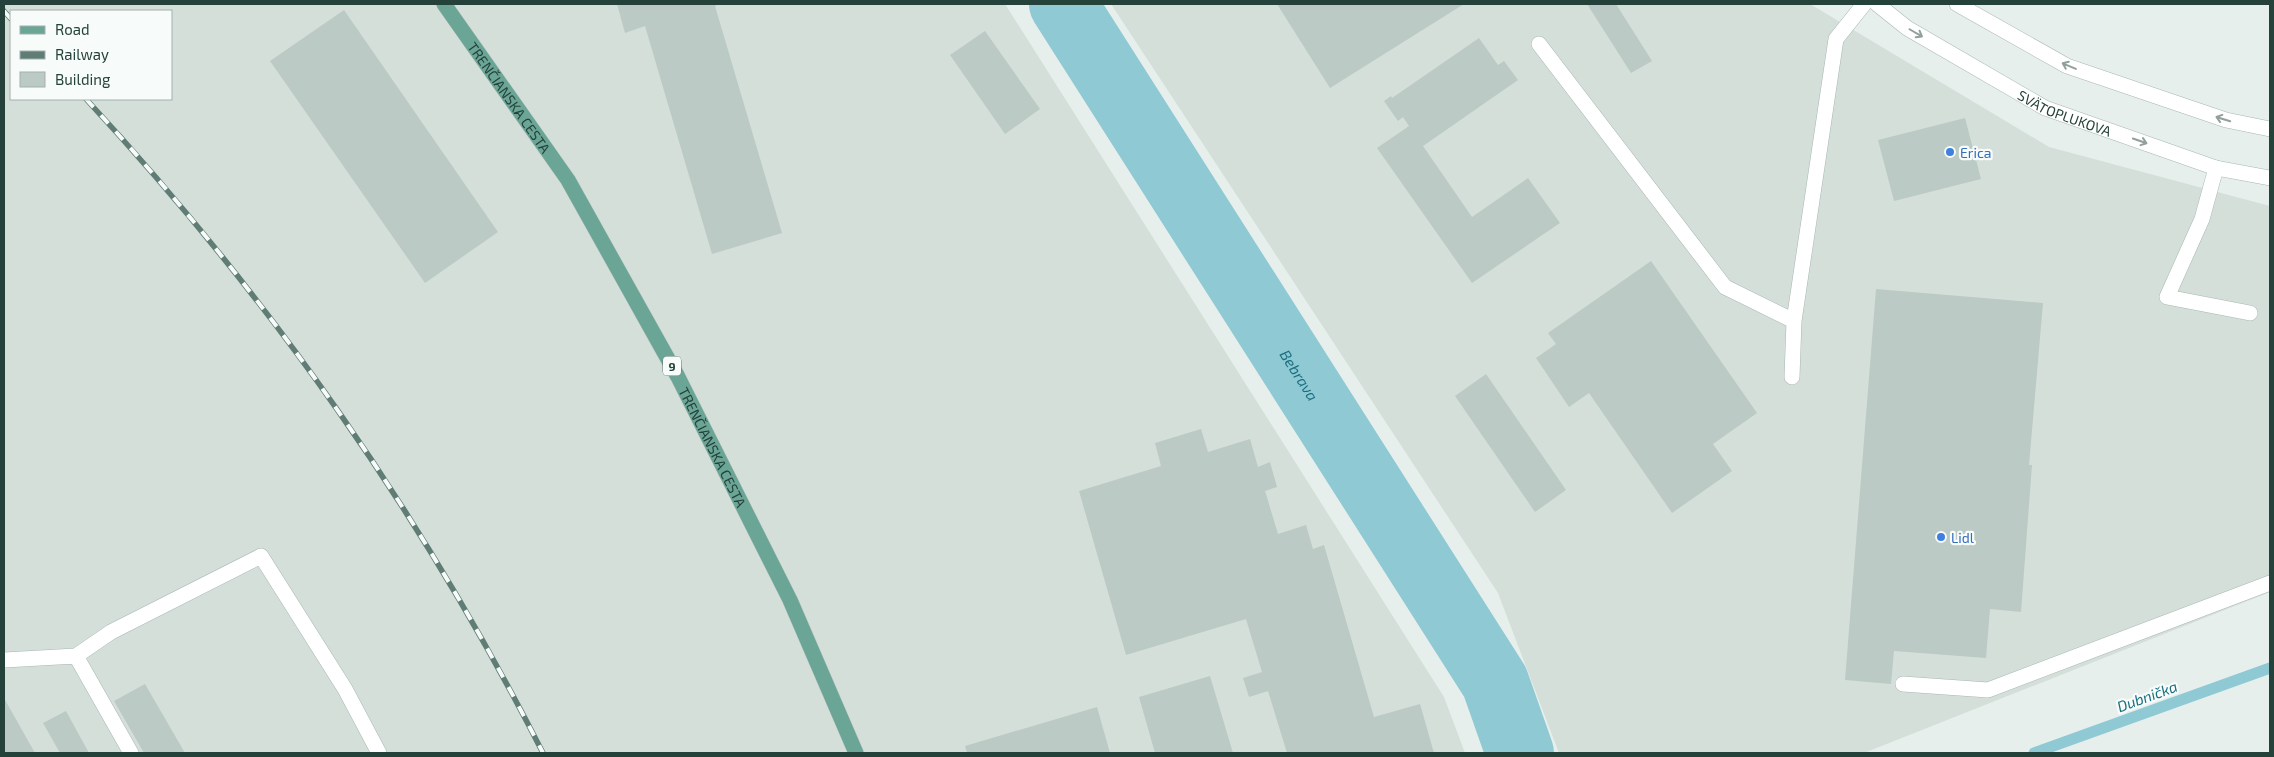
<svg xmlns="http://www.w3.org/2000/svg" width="2274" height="757" font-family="'Exo 2',sans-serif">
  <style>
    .built { fill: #d4dfda; fill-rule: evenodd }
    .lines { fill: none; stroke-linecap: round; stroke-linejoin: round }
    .stream { stroke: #8ec9d4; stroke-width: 11 }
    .river { stroke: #8ec9d4; stroke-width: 68 }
    .building { fill: #bbcac4 }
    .lane-casing { stroke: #a8b8b2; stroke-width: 16 }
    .street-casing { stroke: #a8b8b2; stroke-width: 16 }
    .primary-casing { stroke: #c2cac8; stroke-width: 16 }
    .lane { stroke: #fff; stroke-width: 15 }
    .street { stroke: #fff; stroke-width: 15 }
    .primary { stroke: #6aa596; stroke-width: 15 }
    .rail-casing { stroke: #5f7d75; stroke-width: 5.5 }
    .rail { stroke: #f7fbf9; stroke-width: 4; stroke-dasharray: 11; stroke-linecap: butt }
    .oneway { stroke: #92a09c }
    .shop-dot { fill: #3f7fe0; stroke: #f7fbf9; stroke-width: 2 }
    .labels { text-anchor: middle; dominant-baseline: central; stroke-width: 4.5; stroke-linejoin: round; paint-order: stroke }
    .shield { fill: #f7fbf9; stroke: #637a73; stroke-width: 1 }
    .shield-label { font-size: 12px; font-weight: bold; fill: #24423a }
    .street-label { font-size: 14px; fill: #24423a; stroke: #f7fbf9 }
    .shop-label { font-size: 14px; fill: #366cbe; stroke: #f7fbf9; text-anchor: start }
    .water-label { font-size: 15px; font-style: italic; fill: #1c6f80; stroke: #f7fbf9 }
  </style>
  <rect width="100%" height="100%" fill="#e6efeb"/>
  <path class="built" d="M 4,4 L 1005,4 L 1444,697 L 1465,753 L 4,753 ZM 11,11 L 171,11 L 171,99 L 11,99 Z
    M 1111,4 L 1810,4 L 2049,147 L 2270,206 L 2270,592 L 1864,753 L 1559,753 L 1498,593 Z"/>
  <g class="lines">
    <path class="stream" d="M 2034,753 L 2270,668"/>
    <path class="river" id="s1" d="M 1063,4 L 1495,682 L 1520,753"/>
  </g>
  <path class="building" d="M 617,4 L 719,4 L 715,6 L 782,233 L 712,254 L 645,26 L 625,33 Z
    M 1277,4 L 1464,4 L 1330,88 Z
    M 1587,4 L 1616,4 L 1652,61 L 1631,73 Z
    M 344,10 L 498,232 L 425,283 L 270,61 Z
    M 985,31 L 1040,109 L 1005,134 L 950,55 Z
    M 1479,38 L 1498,65 L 1504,61 L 1518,80 L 1423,146 L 1472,217 L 1528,178 L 1560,223 L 1472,283 L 1377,148 L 1409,126 L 1403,117 L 1398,121 L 1384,101 L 1391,96 L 1392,98 Z
    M 1965,118 L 1981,179 L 1894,201 L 1878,140 Z
    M 1651,261 L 1757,413 L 1713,444 L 1732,471 L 1672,513 L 1589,393 L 1569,407 L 1536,358 L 1556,344 L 1548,333 Z
    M 1876,289 L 2043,303 L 2029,465 L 2032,465 L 2021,612 L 1990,609 L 1986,658 L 1894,651 L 1891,684 L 1845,680 Z
    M 1486,374 L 1566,490 L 1535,512 L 1455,396 Z
    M 1201,429 L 1208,452 L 1250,439 L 1258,467 L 1270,462 L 1277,487 L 1265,491 L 1278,534 L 1306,525 L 1313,549 L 1324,545 L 1374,717 L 1420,704 L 1434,753 L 1287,753 L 1268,691 L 1249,697 L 1243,678 L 1262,672 L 1246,619 L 1126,655 L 1079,491 L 1161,466 L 1155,443 Z
    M 1210,676 L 1233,753 L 1155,753 L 1139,697 Z
    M 145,684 L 185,753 L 144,753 L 114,701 Z
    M 4,698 L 35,753 L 4,753 Z
    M 1097,707 L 1110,753 L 967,753 L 965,746 Z
    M 66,711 L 89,753 L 60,753 L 43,723 Z"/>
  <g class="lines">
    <defs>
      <path id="lane" d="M 1539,44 L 1725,287 L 1794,321
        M 2216,168 L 2202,219 L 2167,297 L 2250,313
        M 1792,377 L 1794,321 L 1836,39 L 1864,4
        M 76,656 L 111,632 L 261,556 L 345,689 L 379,753
        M 4,660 L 76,656 L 131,753
        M 1903,684 L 1988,690 L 2270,583"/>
      <g id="street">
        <path id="s2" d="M 1877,4 L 1907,28 L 2045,108 L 2216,168 L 2270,178"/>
        <path d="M 1957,4 L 2067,66 L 2226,120 L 2270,129"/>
      </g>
      <g id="primary">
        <path id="s3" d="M 444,4 L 568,180 L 678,377 L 790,600 L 856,753"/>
      </g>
    </defs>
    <use href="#lane" class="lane-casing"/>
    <use href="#street" class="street-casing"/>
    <use href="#primary" class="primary-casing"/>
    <use href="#lane" class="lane"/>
    <use href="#street" class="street"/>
    <use href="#primary" class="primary"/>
    <defs>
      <path id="rail" d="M 4,11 L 11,19
        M 86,99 C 270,298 420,511 543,753"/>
    </defs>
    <use href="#rail" class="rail-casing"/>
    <use href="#rail" class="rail"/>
  </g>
  <defs><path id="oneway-shaft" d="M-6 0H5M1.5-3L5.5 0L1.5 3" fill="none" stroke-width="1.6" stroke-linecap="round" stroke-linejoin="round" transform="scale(1.25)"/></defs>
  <g class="oneway">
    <use href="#oneway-shaft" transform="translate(1916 33) rotate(30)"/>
    <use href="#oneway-shaft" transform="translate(2069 66) rotate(-157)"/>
    <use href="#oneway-shaft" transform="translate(2223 119) rotate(-163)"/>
    <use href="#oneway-shaft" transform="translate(2140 141) rotate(19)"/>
  </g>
  <g class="shop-dot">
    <circle cx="1950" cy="152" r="5"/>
    <circle cx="1941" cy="537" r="5"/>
  </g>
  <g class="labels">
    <rect class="shield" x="663" y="356.5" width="18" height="19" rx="4"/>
    <g class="shield-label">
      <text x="672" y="366">9</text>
    </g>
    <g class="street-label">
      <text stroke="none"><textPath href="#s3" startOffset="114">TRENČIANSKA CESTA</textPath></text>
      <text stroke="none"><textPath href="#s2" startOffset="218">SVÄTOPLUKOVA</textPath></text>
      <text stroke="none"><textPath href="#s3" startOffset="519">TRENČIANSKA CESTA</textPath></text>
    </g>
    <g class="shop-label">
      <text x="1960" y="152">Erica</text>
      <text x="1951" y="537">Lidl</text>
    </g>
    <g class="water-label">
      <text stroke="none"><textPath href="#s1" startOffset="440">Bebrava</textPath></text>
      <text transform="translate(2147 696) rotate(-20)">Dubnička</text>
    </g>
  </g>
  <rect width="2274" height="757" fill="none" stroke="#24423a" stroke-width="10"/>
  <rect x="10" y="10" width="162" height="90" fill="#f7fbf9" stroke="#a3b1ad"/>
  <rect x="20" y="26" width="25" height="8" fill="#6aa596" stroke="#a3b1ad"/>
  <text x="55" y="35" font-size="15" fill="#24423a">Road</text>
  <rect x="20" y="51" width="25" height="8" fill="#5f7d75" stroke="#a3b1ad"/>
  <text x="55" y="60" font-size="15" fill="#24423a">Railway</text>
  <rect x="20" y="72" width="25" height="15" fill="#bbcac4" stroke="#a3b1ad"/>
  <text x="55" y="85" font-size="15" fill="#24423a">Building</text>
</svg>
